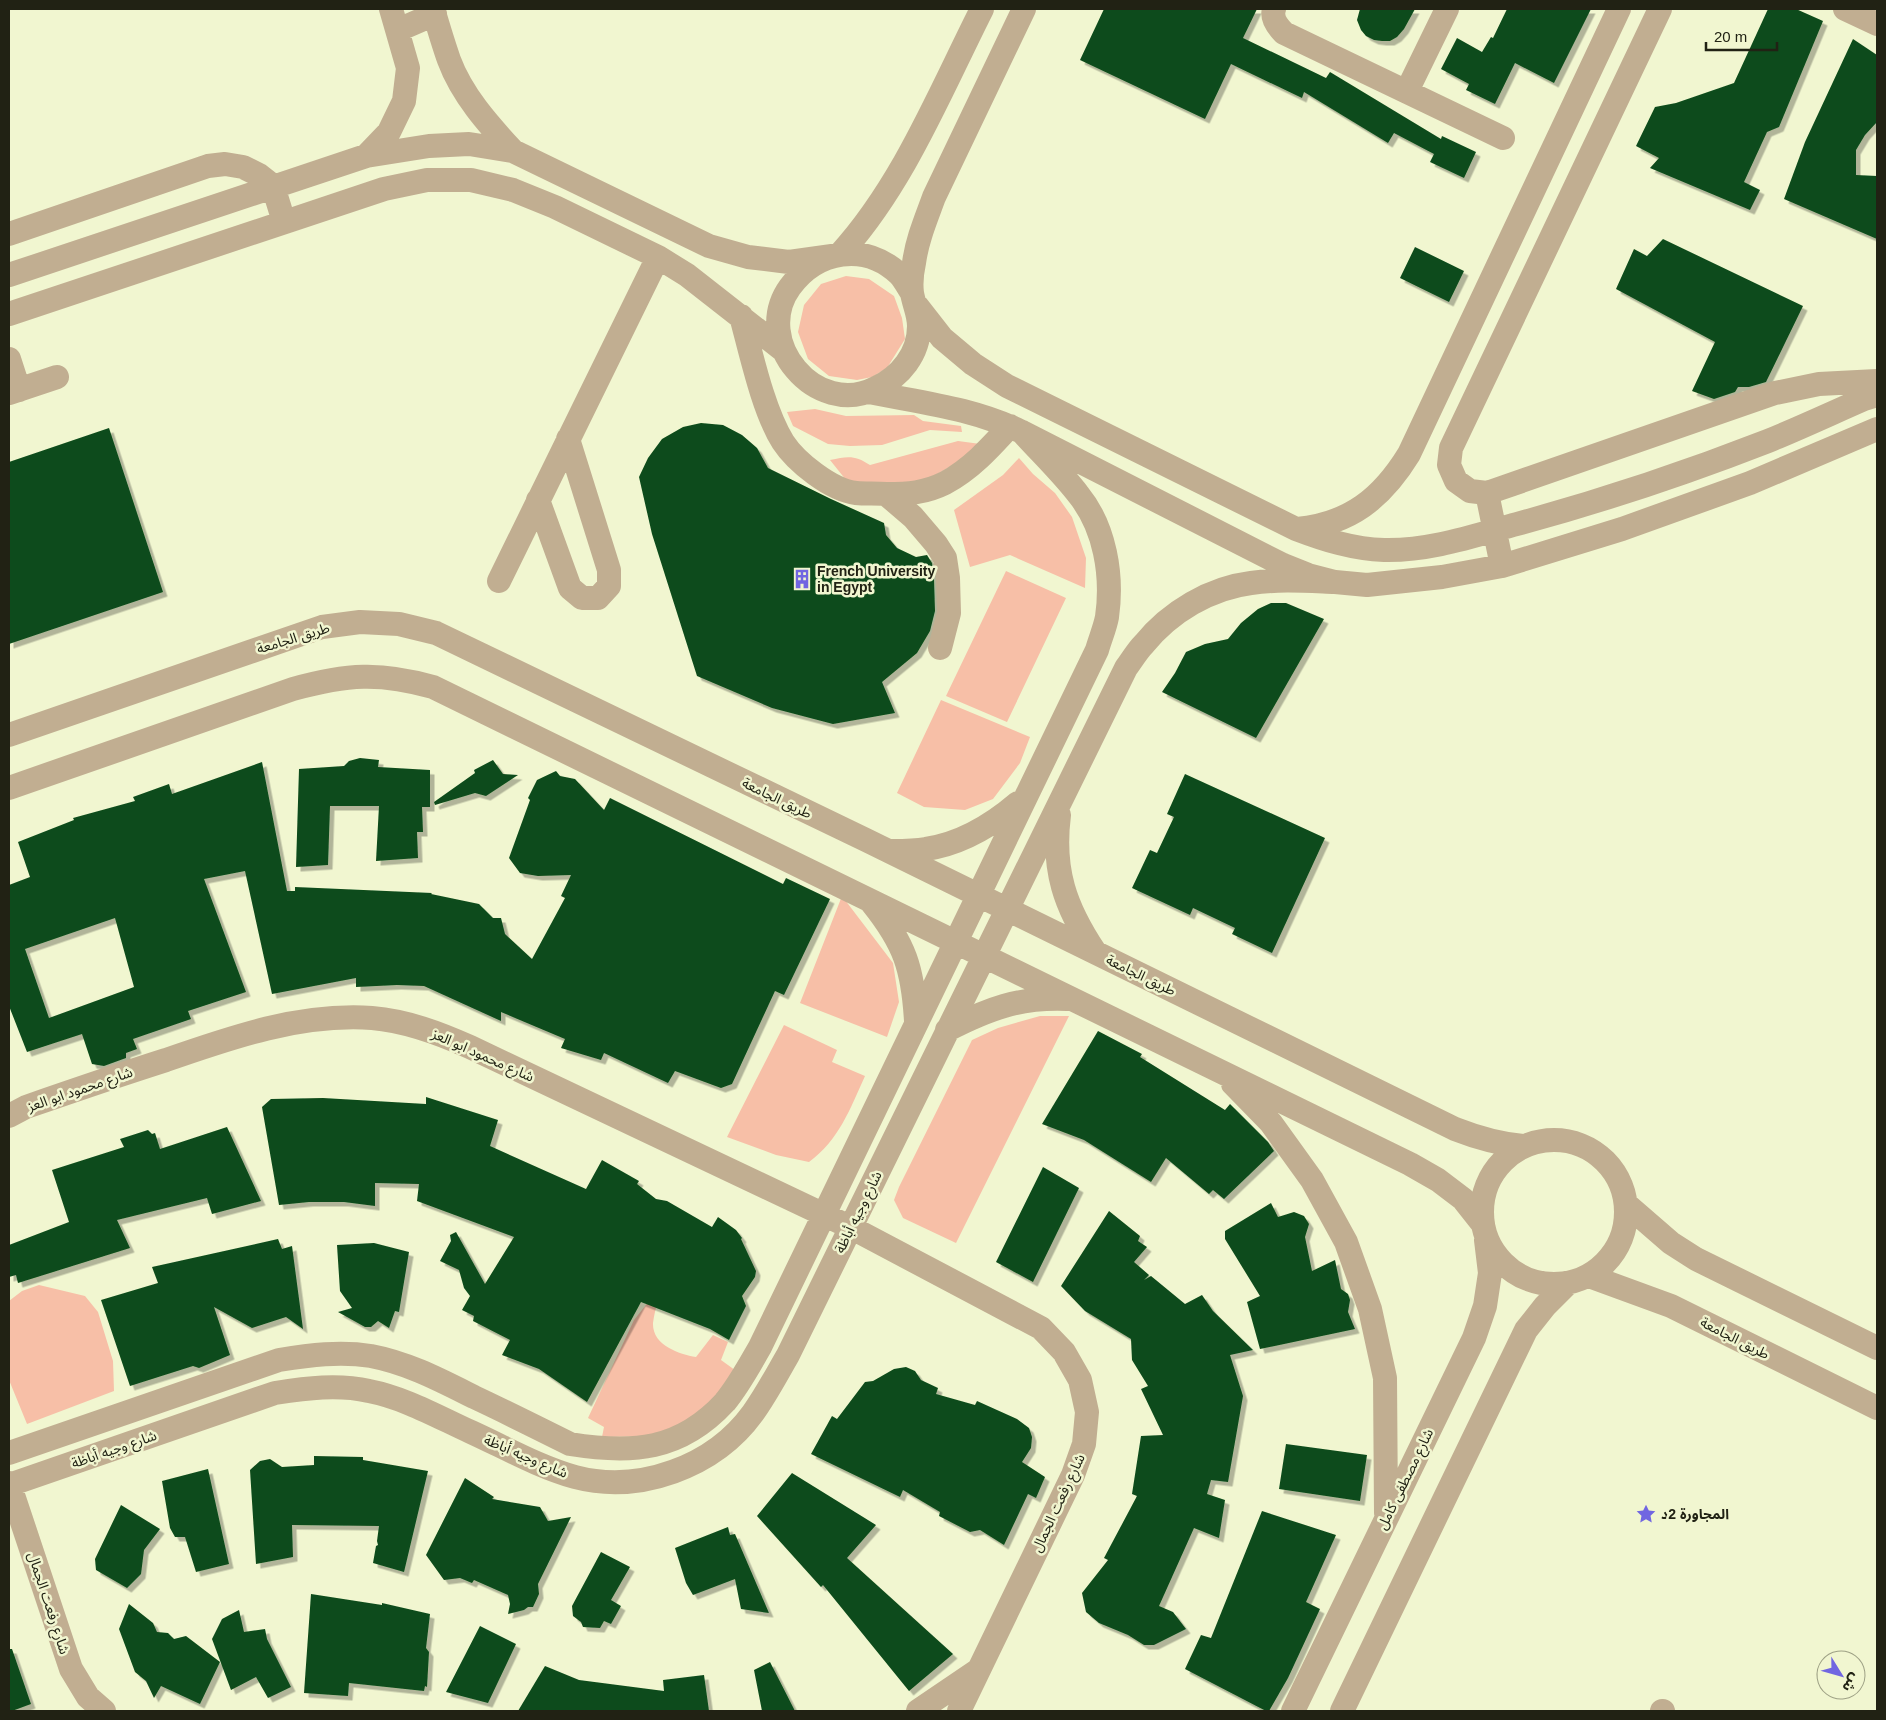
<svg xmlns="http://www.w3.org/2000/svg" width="1886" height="1720" font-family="Helvetica,'Noto Sans Arabic',sans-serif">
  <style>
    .green { fill: #f7bfa7 }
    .building { fill: #0b4b1a; fill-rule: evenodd; filter: url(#shadow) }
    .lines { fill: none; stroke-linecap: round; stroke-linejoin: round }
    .minor { stroke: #c1ae91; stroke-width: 24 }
    .labels { text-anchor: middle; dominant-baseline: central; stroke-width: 5; stroke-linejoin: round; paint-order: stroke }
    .poi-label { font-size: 14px; font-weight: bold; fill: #212214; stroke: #f1f6d0; text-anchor: start }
    .street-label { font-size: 14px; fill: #212214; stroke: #f1f6d0 }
  </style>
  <defs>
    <filter id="shadow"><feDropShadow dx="4.5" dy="4.5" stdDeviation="0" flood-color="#0004"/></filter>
  </defs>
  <rect width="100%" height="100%" fill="#f1f6d0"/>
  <path class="green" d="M 846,276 L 869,279 L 894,296 L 902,318 L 905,339 L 887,368 L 872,377 L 857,380 L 829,376 L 808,359 L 798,332 L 804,305 L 821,284 Z
    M 815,409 L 846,416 L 914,415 L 923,421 L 961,426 L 962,432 L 930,430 L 882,445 L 850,446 L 828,444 L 793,426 L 787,412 Z
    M 958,441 L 988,445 L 918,485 L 850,485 L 830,460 C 848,456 855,455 870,465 Z
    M 1019,458 L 1033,474 L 1055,493 L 1072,517 L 1086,558 L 1085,588 L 1010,555 L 970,567 L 954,510 L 1003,475 Z
    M 1006,571 L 1066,598 L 1007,722 L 946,696 Z
    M 941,700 L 1030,737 L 1020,763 L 993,799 L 965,810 L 924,807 L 897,793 Z
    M 842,896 L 893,963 L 899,1002 L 887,1037 L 800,1003 Z
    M 1040,1016 L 1069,1016 L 956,1243 L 903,1218 L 894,1200 L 899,1187 L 972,1040 L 998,1028 Z
    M 784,1025 L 837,1050 L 832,1062 L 865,1076 C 850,1109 839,1140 809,1162 L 776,1155 L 727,1137 Z
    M 39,1285 L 85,1296 L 98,1312 L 113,1361 L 114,1391 L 27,1424 L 9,1380 L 9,1301 L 22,1291 Z
    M 653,1296 L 658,1300 C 656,1307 654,1315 653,1323 C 652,1345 679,1354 696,1357 L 713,1335 L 728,1342 L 721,1360 L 739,1373 L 718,1401 L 663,1436 L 602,1437 L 604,1427 L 588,1418 L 634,1320 Z"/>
  <path class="building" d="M 1104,9 L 1257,9 L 1243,38 L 1326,78 L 1330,72 L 1441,139 L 1442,136 L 1476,152 L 1464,178 L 1430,162 L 1434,154 L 1394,133 L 1388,143 L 1304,92 L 1302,98 L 1231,64 L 1205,119 L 1080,60 Z
    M 1360,9 L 1415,9 L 1404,29 L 1397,37 L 1390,41 L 1382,41 L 1374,40 L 1366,36 L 1361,30 L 1357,20 Z
    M 1507,9 L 1591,9 L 1554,83 L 1515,63 L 1495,104 L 1466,90 L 1469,84 L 1441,69 L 1457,38 L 1482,52 L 1491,37 L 1493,38 Z
    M 1768,9 L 1796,9 L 1823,21 L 1779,127 L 1767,132 L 1744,182 L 1760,190 L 1750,210 L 1650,168 L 1659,158 L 1636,146 L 1655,107 L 1676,103 L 1734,83 Z
    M 1853,39 L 1877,55 L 1877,122 L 1865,135 L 1856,150 L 1856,175 L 1877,176 L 1877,239 L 1784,199 L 1805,142 Z
    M 1663,239 L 1803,306 L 1766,382 L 1749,387 L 1738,387 L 1735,392 L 1714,399 L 1692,391 L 1715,342 L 1616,289 L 1634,249 L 1647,256 Z
    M 1415,247 L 1464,271 L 1449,302 L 1400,278 Z
    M 701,423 L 723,425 L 742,435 L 757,448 L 768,468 L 831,499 L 884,523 L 886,535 L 897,548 L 916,557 L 927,555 L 932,563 L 934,579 L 935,611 L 930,631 L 917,653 L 882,682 L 895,713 L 833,724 L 772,708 L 697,676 L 652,534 L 639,477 L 648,458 L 662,439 L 683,427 Z
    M 109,428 L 163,592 L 9,644 L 9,462 Z
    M 1271,603 L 1286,603 L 1324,619 L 1256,738 L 1162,692 L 1175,673 L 1186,652 L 1205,644 L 1228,639 L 1241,623 L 1258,609 Z
    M 360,758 L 379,760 L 378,767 L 430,770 L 430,807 L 422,807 L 423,832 L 417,832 L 418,858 L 376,861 L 379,806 L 330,806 L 328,865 L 296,867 L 299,769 L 344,766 L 349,761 Z
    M 493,760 L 503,774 L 518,775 L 486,796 L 475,793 L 435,805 L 434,802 L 475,773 L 474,770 Z
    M 262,762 L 287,891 L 295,891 L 295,887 L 432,893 L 431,894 L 479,904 L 493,918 L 501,918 L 505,934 L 532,959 L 565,898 L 561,896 L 571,875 L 538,876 L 520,873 L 509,858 L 530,800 L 528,798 L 537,780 L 556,771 L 560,776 L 575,779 L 604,810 L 610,798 L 783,884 L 786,878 L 830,899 L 784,995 L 775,991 L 732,1084 L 721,1088 L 675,1071 L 668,1083 L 604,1053 L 601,1060 L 561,1048 L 565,1039 L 501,1012 L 501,1021 L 424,986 L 397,985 L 356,987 L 356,978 L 272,994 L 245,871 L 204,879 L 246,992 L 188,1011 L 191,1019 L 133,1039 L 137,1049 L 126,1053 L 126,1058 L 104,1066 L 92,1064 L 82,1034 L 27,1052 L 9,1006 L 9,885 L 30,877 L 18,842 L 74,820 L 73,818 L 135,801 L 133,797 L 169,784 L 172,794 ZM 115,918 L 134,987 L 49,1018 L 25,949 Z
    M 1185,774 L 1325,838 L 1272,953 L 1232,934 L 1235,928 L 1193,908 L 1190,915 L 1132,888 L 1150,850 L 1157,853 L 1174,817 L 1167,814 Z
    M 1098,1031 L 1142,1054 L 1140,1057 L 1225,1110 L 1230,1104 L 1268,1142 L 1274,1151 L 1224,1199 L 1213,1190 L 1209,1194 L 1166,1158 L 1151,1182 L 1084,1140 L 1042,1124 Z
    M 426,1097 L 498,1120 L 490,1146 L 586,1189 L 602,1160 L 639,1181 L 637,1184 L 656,1199 L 667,1201 L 712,1227 L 718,1217 L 736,1230 L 742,1238 L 741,1239 L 756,1271 L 755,1277 L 742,1296 L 746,1306 L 729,1340 L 710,1329 L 641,1302 L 587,1402 L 539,1369 L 502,1355 L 510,1340 L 473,1321 L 474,1316 L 462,1310 L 470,1296 L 464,1288 L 459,1270 L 440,1261 L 451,1241 L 450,1235 L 456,1232 L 485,1284 L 514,1237 L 417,1201 L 419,1184 L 375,1183 L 375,1206 L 344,1202 L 309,1202 L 279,1205 L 262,1107 L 271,1099 L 323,1098 L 426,1104 Z
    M 227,1127 L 261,1201 L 212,1214 L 207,1198 L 117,1220 L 130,1248 L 18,1283 L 16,1275 L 9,1277 L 9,1245 L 69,1222 L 52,1170 L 124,1147 L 120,1139 L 148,1130 L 152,1134 L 155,1133 L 160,1149 Z
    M 1043,1167 L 1079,1188 L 1033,1282 L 996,1262 Z
    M 1271,1203 L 1278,1217 L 1294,1212 L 1304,1216 L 1309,1224 L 1305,1237 L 1312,1271 L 1335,1260 L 1341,1289 L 1348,1294 L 1350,1300 L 1348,1312 L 1355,1329 L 1260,1349 L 1247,1302 L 1260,1296 L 1225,1239 L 1225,1231 Z
    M 1109,1211 L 1140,1236 L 1138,1241 L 1147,1247 L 1134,1262 L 1149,1275 L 1144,1280 L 1151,1276 L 1185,1304 L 1202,1295 L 1213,1311 L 1253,1350 L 1230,1355 L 1243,1396 L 1228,1482 L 1211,1480 L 1207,1494 L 1225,1500 L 1219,1538 L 1194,1528 L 1159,1606 L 1173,1612 L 1186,1629 L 1154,1645 L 1144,1645 L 1128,1635 L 1099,1623 L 1086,1612 L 1082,1593 L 1108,1560 L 1104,1558 L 1137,1496 L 1132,1494 L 1141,1436 L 1163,1435 L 1141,1389 L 1148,1386 L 1132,1360 L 1131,1339 L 1085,1311 L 1061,1286 Z
    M 278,1239 L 282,1249 L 292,1246 L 303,1329 L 286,1317 L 252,1328 L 214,1307 L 230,1355 L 199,1368 L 193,1366 L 130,1386 L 101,1300 L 158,1283 L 152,1267 Z
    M 374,1243 L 409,1252 L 399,1312 L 395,1311 L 389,1328 L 378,1321 L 371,1327 L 365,1327 L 338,1312 L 352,1308 L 340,1291 L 337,1245 Z
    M 906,1367 L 915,1371 L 921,1380 L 938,1388 L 936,1394 L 975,1405 L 977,1401 L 1017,1419 L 1029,1428 L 1032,1437 L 1031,1448 L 1022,1462 L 1045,1477 L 1036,1498 L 1028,1494 L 1004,1545 L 980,1530 L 970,1532 L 939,1516 L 940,1512 L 903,1490 L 900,1497 L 811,1454 L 832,1416 L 837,1419 L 865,1382 L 873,1381 L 894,1369 Z
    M 1286,1444 L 1367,1455 L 1360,1501 L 1279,1489 Z
    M 314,1456 L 363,1457 L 363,1460 L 428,1471 L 404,1572 L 373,1563 L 376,1546 L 378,1545 L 377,1541 L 379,1526 L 292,1525 L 293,1557 L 256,1564 L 250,1470 L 260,1461 L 270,1459 L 282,1467 L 314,1465 Z
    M 208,1469 L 229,1564 L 196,1572 L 185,1537 L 175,1537 L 170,1528 L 162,1481 Z
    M 792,1473 L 876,1525 L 847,1558 L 953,1654 L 909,1691 L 823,1585 L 821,1587 L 757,1516 Z
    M 465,1478 L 494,1497 L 492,1499 L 540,1507 L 548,1521 L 571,1517 L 538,1584 L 539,1594 L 533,1607 L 528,1607 L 524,1610 L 508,1614 L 510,1604 L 508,1595 L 474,1580 L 472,1583 L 460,1578 L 444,1580 L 426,1555 Z
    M 121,1505 L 160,1529 L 144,1550 L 141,1574 L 127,1588 L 96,1570 L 95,1559 Z
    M 1262,1511 L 1336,1535 L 1306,1602 L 1320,1609 L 1288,1678 L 1269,1711 L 1266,1711 L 1185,1669 L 1201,1635 L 1211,1638 Z
    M 728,1527 L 730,1535 L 735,1534 L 769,1613 L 741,1609 L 735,1579 L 693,1595 L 686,1583 L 675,1548 Z
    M 601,1552 L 630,1567 L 611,1600 L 621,1606 L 611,1624 L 604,1621 L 600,1628 L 583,1627 L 581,1622 L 573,1616 L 572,1606 Z
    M 311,1594 L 382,1605 L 382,1603 L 430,1614 L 426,1648 L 429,1652 L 427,1687 L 425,1686 L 424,1691 L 349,1683 L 348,1696 L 304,1693 Z
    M 129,1604 L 153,1623 L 157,1632 L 168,1633 L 174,1639 L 186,1636 L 220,1662 L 200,1704 L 161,1686 L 154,1698 L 146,1681 L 135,1672 L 119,1629 Z
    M 239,1610 L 244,1632 L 265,1629 L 267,1639 L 291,1687 L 268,1698 L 256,1677 L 231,1690 L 212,1639 L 222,1619 Z
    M 480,1626 L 516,1644 L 488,1703 L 446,1692 Z
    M 9,1649 L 12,1649 L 31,1704 L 12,1711 L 9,1711 Z
    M 770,1662 L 795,1711 L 762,1711 L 754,1670 Z
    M 545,1666 L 579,1680 L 664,1691 L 663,1680 L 704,1675 L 709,1711 L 518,1711 Z"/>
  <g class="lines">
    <path class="minor" d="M 433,9 C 438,26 443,43 449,60 C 462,95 488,124 513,151
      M 1274,9 C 1271,18 1278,27 1284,33 L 1503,138
      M 1660,9 L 1451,448 L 1449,465 L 1456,481 L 1470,491 L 1487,493 L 1775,393 L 1819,384 L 1877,381
      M 1845,9 L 1877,24
      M 398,30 L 435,14
      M 1407,91 L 1447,9
      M 366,156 L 389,132 L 404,101 L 408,68 L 391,9
      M 9,234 L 208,166 L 225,164 L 243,167 L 259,175 L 273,186 L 284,222
      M 840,254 C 903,185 940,92 982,9
      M 9,275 L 366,156 L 429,146 L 469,144 L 513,151 L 709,246 L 748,257 L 789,262 L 832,256
      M 912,293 C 908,287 904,279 899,274 C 865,242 817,250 790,287 C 751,341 816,419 876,388 C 900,377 919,354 919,326 C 919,314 914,305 912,293 C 911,285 912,272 914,263 C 917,240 926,219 934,197 L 1024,9
      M 917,306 L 942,338 L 973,364 L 1007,386 L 1296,529 C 1325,540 1353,549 1384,550 C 1430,551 1473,536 1517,524 C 1602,501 1686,473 1768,441 C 1800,428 1832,413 1864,399 L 1877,395
      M 9,314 L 384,189 L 427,180 L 471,180 L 513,190 L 555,207 L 658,257 L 687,275 L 783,350
      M 741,316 C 751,353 763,410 783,442 C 796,462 831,490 856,493 C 866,494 876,493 886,494 C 908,494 925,493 945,483 C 971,469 990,448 1010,426
      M 9,359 L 19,390
      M 869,392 C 923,403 972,408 1022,432 L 1283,565 L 1308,575 L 1335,582 L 1367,585 L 1442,577 L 1502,566 L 1622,529 L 1750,483 L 1877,429
      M 9,393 L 57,377
      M 1487,493 L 1502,566
      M 886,494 L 913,517 L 936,544 L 945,558 L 948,578 L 949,613 L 940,648
      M 538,500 L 570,588 L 582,598 L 598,598 L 609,586 L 609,570 L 568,439
      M 1297,529 C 1350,524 1382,498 1409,454 L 1619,9
      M 499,581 L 658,257
      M 9,735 L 322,627 L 360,622 L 399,624 L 436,633 L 866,840 L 1455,1129 C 1478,1138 1499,1144 1523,1146
      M 9,788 L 293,689 C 347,674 380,672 433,687 L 1410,1164 L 1438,1180 L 1463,1199 L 1482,1223
      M 1059,815 C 1052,870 1065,907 1095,952
      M 892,851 C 903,851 915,851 926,849 C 961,844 991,826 1018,803
      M 872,903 C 905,944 913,969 916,1021
      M 947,1030 C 988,1009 1019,997 1067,999
      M 1233,1084 L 1271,1123 L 1312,1180 L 1346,1242 L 1370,1309 L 1385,1378 L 1386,1513
      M 9,1116 L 26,1107 C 72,1091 119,1075 166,1060 C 232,1037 301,1013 372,1018 C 407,1021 439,1033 470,1047 L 850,1227 L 1041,1328 L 1064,1352 L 1080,1380 L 1087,1412 L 1084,1444 L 1073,1475 L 959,1711
      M1482 1212a72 72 0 1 1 144 0a72 72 0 1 1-144 0Z
      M 1626,1204 L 1671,1243 L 1696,1259 L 1877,1348
      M 1589,1276 L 1671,1306 L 1877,1408
      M 9,1453 L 279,1360 C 310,1355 340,1351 371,1356 C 408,1363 440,1380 474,1397 C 506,1412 538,1428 570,1444 C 632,1454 680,1451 725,1402 C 739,1385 749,1366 760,1347 L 1097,650 C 1100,639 1105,628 1107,617 C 1113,575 1105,527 1078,494 C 1061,472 1040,452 1022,432
      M 9,1483 L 71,1669 L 88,1697 L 104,1711
      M 9,1485 L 275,1393 C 307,1388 338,1384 369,1391 C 405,1398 438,1417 471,1432 C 504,1447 539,1467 575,1477 C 639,1494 714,1467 753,1413 C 766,1395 777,1374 788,1355 L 1126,668 C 1132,660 1137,651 1144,644 C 1170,612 1210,588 1251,583 C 1279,579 1307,581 1335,582
      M 918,1711 L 977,1671
      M 1293,1711 L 1474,1338 L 1485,1306 L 1490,1273 L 1486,1240
      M 1342,1711 L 1526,1330 L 1545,1306 L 1568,1283
      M 1662,1711 L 1663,1711"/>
  </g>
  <defs>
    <symbol id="building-bare" viewBox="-9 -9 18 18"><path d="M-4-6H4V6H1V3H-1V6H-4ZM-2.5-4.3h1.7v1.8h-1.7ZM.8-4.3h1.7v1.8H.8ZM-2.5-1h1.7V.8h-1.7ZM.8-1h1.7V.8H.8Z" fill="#7166e1" stroke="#f1f6d0" stroke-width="2.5" paint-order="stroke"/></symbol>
    <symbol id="sight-bare" viewBox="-9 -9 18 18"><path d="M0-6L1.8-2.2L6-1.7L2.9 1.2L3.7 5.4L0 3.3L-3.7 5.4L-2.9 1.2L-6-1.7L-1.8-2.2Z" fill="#7166e1" stroke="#f1f6d0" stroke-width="2.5" paint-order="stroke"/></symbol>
  </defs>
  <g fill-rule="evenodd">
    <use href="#building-bare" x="788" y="565" width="28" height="28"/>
    <use href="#sight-bare" x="1632" y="1500" width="28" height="28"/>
  </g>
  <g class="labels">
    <g class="poi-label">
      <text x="817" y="571">French University<tspan x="817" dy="16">in Egypt</tspan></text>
      <text x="1661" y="1514">المجاورة 2د</text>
    </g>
    <g class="street-label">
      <text transform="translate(293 638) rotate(-17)">طريق الجامعة</text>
      <text transform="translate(777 798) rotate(26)">طريق الجامعة</text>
      <text transform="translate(1141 975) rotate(26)">طريق الجامعة</text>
      <text transform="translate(483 1055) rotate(24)">شارع محمود ابو العز</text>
      <text transform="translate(80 1089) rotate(-19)">شارع محمود ابو العز</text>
      <text transform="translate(858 1212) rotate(-64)">شارع وجيه أباظة</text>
      <text transform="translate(1735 1338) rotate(27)">طريق الجامعة</text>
      <text transform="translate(114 1449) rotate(-19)">شارع وجيه أباظة</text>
      <text transform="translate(526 1456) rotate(23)">شارع وجيه أباظة</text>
      <text transform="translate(1405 1479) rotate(-64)">شارع مصطفى كامل</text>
      <text transform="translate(1058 1503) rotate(-65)">شارع رفعت الجمال</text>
      <text transform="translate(49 1603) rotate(72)">شارع رفعت الجمال</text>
    </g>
  </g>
  <rect width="1886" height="1720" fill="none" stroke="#212214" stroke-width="20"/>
  <g transform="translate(1841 1675) rotate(127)"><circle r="24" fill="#f1f6d0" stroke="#9ea185"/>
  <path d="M0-4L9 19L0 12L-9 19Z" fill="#7166e1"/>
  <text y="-8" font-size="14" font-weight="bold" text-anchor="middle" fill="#212214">ش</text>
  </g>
  <path d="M1706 42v8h71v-8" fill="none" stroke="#212214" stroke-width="2.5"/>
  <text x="1714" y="42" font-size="15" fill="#212214" stroke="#f1f6d0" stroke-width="4" paint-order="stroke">20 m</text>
</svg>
